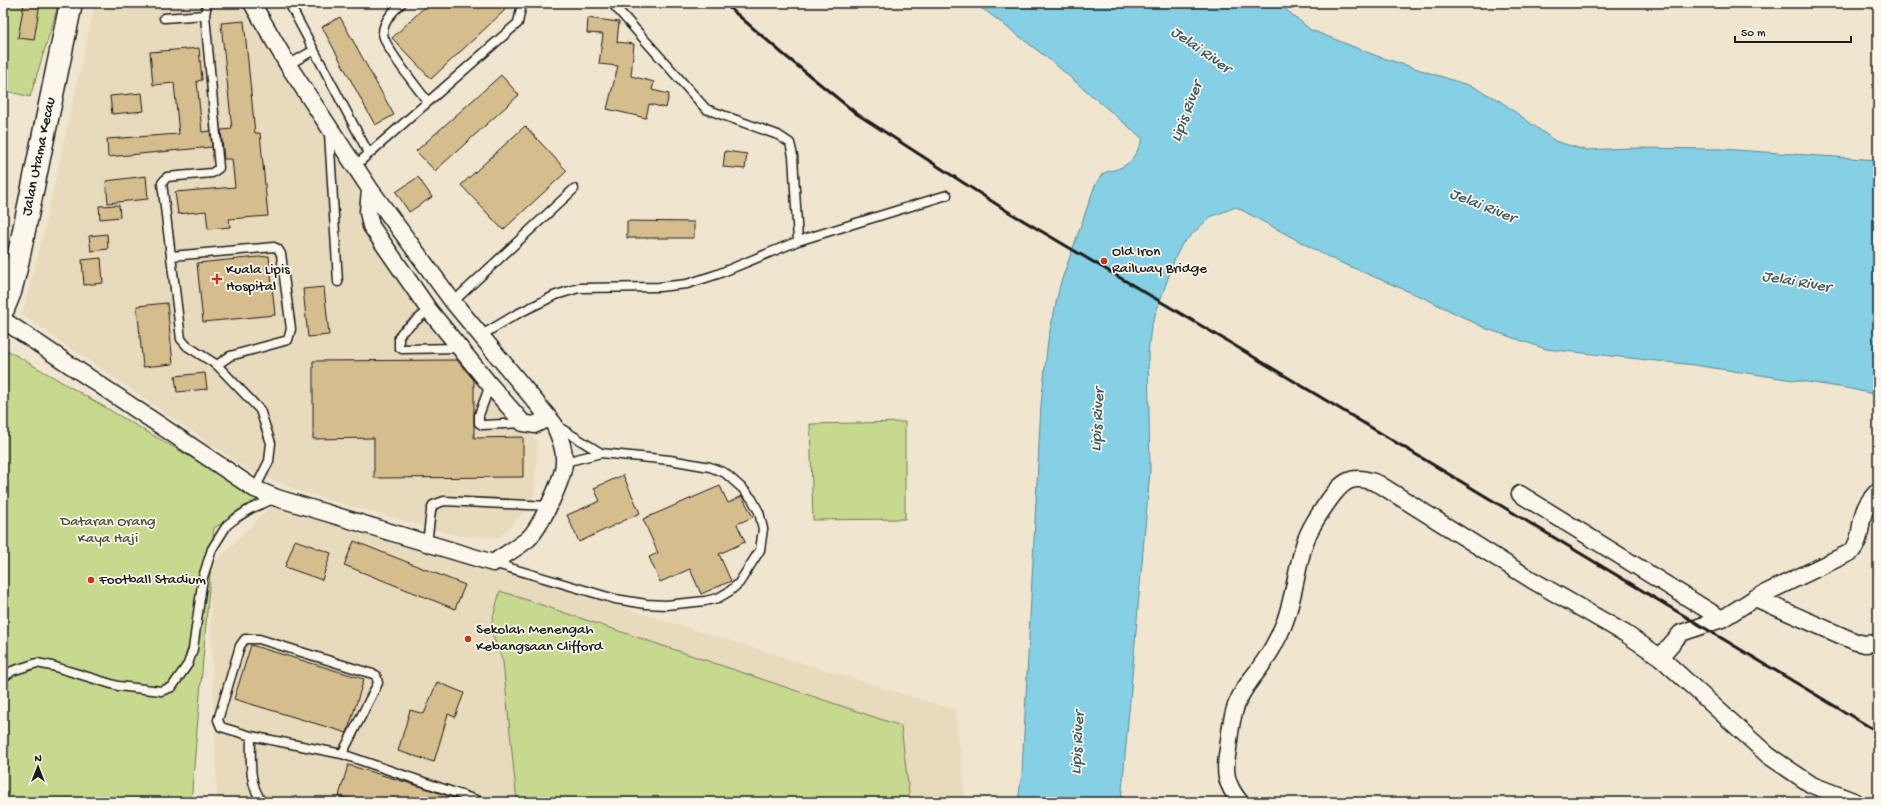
<svg xmlns="http://www.w3.org/2000/svg" width="1881" height="805" font-family="'Gochi Hand',sans-serif">
  <style>
    .built { fill: #e8dabc }
    .green { fill: #c6d98e; stroke: #717a55 }
    .water { fill: #85d0e5; stroke: #5b8895 }
    .building { fill: #d6bd8d; stroke: #1c1c1c }
    .lines { fill: none; stroke-linecap: round; stroke-linejoin: round }
    .lane-casing { stroke: #1c1c1c; stroke-width: 11 }
    .street-casing { stroke: #1c1c1c; stroke-width: 19 }
    .secondary-casing { stroke: #1c1c1c; stroke-width: 25 }
    .lane { stroke: #fbf7ec; stroke-width: 8 }
    .street { stroke: #fbf7ec; stroke-width: 16 }
    .secondary { stroke: #fbf7ec; stroke-width: 22 }
    .rail { stroke: #1c1c1c; stroke-width: 3 }
    .poi-dot { fill: #c8321e; stroke: #fbf7ec; stroke-width: 1.5 }
    .labels { text-anchor: middle; dominant-baseline: central; stroke-width: 3.5; stroke-linejoin: round; paint-order: stroke }
    .street-label { font-size: 15px; fill: #1c1c1c; stroke: #fbf7ec }
    .poi-label { font-size: 15px; fill: #1c1c1c; stroke: #fbf7ec; text-anchor: start }
    .park-label { font-size: 15px; fill: #4f553e; stroke: #fbf7ec }
    .water-label { font-size: 16px; font-style: italic; fill: #415b62; stroke: #fbf7ec }
  </style>
  <rect width="100%" height="100%" fill="#f0e6d0"/>
  <filter id="ink" filterUnits="userSpaceOnUse"><feTurbulence type="fractalNoise" baseFrequency=".025" numOctaves="2"/><feDisplacementMap in="SourceGraphic" scale="8" xChannelSelector="R" yChannelSelector="G"/><feConvolveMatrix kernelMatrix="1 2 1 2 8 2 1 2 1" color-interpolation-filters="sRGB"/></filter>
  <g filter="url(#ink)">
    <path class="built" d="M 95,3 L 242,3 L 358,187 L 362,229 L 538,444 L 533,503 L 500,537 L 458,536 L 304,493 L 250,471 L 22,315 L 41,243 Z
      M 276,501 L 955,710 L 966,802 L 217,802 L 209,568 Z"/>
    <path class="green" d="M 3,3 L 59,3 L 30,97 L 3,90 Z
      M 5,349 L 264,500 L 214,528 L 191,802 L 3,802 L 3,350 Z
      M 905,422 L 905,519 L 813,520 L 810,424 Z
      M 500,591 L 901,726 L 910,802 L 517,802 L 503,662 L 490,629 Z"/>
    <path class="water" d="M 972,3 L 1278,3 L 1311,30 L 1377,56 L 1474,87 L 1500,101 L 1555,141 L 1585,150 L 1631,148 L 1722,149 L 1878,160 L 1878,395 L 1846,388 L 1694,365 L 1546,349 L 1487,329 L 1424,298 L 1332,259 L 1236,207 L 1210,217 L 1182,244 L 1175,258 L 1151,327 L 1148,353 L 1150,471 L 1121,802 L 1018,802 L 1022,772 L 1041,405 L 1048,340 L 1060,285 L 1094,188 C 1105,166 1104,175 1122,167 C 1133,162 1138,149 1143,139 L 1050,60 L 986,11 Z"/>
    <path class="building" d="M 24,3 L 40,3 L 34,40 L 18,38 Z
      M 429,3 L 499,3 L 505,10 L 431,79 L 392,38 Z
      M 340,17 L 394,115 L 375,125 L 322,27 Z
      M 588,18 L 619,22 L 617,42 L 634,44 L 631,76 L 654,82 L 652,90 L 669,94 L 666,108 L 649,104 L 646,118 L 607,109 L 618,66 L 599,64 L 603,34 L 587,33 Z
      M 244,21 L 255,133 L 260,133 L 268,216 L 229,219 L 230,227 L 208,229 L 206,211 L 178,214 L 175,192 L 235,187 L 232,159 L 224,159 L 221,130 L 232,129 L 221,23 Z
      M 199,48 L 202,80 L 197,81 L 202,132 L 210,131 L 212,147 L 108,157 L 107,139 L 179,134 L 174,83 L 153,85 L 150,52 Z
      M 501,75 L 519,95 L 435,171 L 416,151 Z
      M 142,93 L 144,111 L 112,114 L 110,96 Z
      M 525,126 L 567,171 L 503,230 L 461,185 Z
      M 725,151 L 747,154 L 745,169 L 723,167 Z
      M 146,176 L 148,199 L 108,203 L 106,181 Z
      M 418,177 L 432,197 L 409,212 L 396,192 Z
      M 119,205 L 120,217 L 100,219 L 99,206 Z
      M 627,221 L 694,222 L 694,238 L 627,238 Z
      M 107,234 L 108,249 L 91,251 L 89,236 Z
      M 269,256 L 275,315 L 203,322 L 197,263 Z
      M 101,258 L 103,283 L 84,285 L 82,260 Z
      M 324,287 L 329,335 L 308,337 L 303,289 Z
      M 167,303 L 173,364 L 143,367 L 137,306 Z
      M 457,360 L 474,380 L 474,438 L 523,437 L 523,477 L 374,478 L 374,438 L 313,439 L 313,361 Z
      M 205,373 L 207,389 L 177,392 L 175,376 Z
      M 623,475 L 640,513 L 579,542 L 567,515 L 600,501 L 594,488 Z
      M 720,486 L 728,503 L 742,496 L 753,517 L 737,524 L 745,542 L 719,554 L 731,581 L 701,594 L 690,569 L 660,582 L 649,557 L 658,553 L 643,519 Z
      M 295,540 L 331,553 L 322,580 L 285,567 Z
      M 354,541 L 465,585 L 455,609 L 344,565 Z
      M 251,645 L 364,679 L 347,733 L 234,699 Z
      M 437,682 L 464,693 L 455,717 L 448,714 L 434,762 L 398,751 L 410,710 L 424,714 Z
      M 348,765 L 422,787 L 460,800 L 460,802 L 359,802 L 339,796 Z"/>
    <g class="lines">
      <defs>
        <path id="lane" d="M 207,3 L 205,15 L 219,168 L 212,173 L 167,177 L 162,183 L 171,256 L 274,247 L 278,249 L 281,254 L 291,329 L 288,340 L 230,356 L 217,365 L 260,410 L 271,443 L 269,461 L 255,489
          M 289,3 L 369,154
          M 402,3 C 394,10 383,22 383,33 C 383,46 419,90 428,102
          M 612,3 L 706,109 L 778,135 L 790,143 L 793,156 L 798,241
          M 164,18 L 205,15
          M 288,65 L 314,50
          M 329,133 L 338,282
          M 356,165 L 518,23 L 522,3
          M 171,256 L 181,339 L 187,346 L 217,365
          M 453,302 L 574,189
          M 429,310 L 402,332 L 399,337 L 399,347 L 402,349 L 460,348
          M 480,336 L 517,314 L 556,295 L 579,288 L 659,287 L 687,284 L 718,274 L 798,241 L 947,195
          M 490,385 L 479,415 L 479,423 L 482,425 L 523,423
          M 557,426 L 601,453
          M 427,543 L 431,511 L 433,505 L 444,501 L 549,506
          M 493,563 L 615,599 L 646,604 L 666,605 L 705,601 L 718,598 L 730,591 L 739,583 L 760,550 L 763,529 L 759,512 L 752,499 L 743,489 L 725,473 L 710,467 L 670,460 L 601,453 L 565,462
          M 245,639 L 259,639 L 376,675 L 378,683 L 342,754 L 251,736 L 221,727 L 218,720 L 240,646 Z
          M 3,678 L 12,671 L 37,663 L 52,666 L 118,686 L 161,691 L 172,687 L 188,664 L 193,649 L 203,577 L 212,549 L 227,525 L 236,518 L 250,509 L 276,498
          M 251,736 C 251,758 248,783 262,802
          M 342,754 L 482,802"/>
        <path id="street" d="M 370,189 L 368,212 L 371,226 L 429,310 L 490,385 L 523,423 L 534,425 L 549,418
          M 3,320 L 255,489 L 277,498 L 493,563 C 504,555 517,548 528,539 C 540,528 564,478 564,462 C 565,449 559,436 554,424 L 453,302 L 370,189 L 288,65 L 252,3
          M 1520,494 L 1722,619
          M 1755,598 L 1856,642 L 1865,644 L 1878,643
          M 1660,657 L 1681,633 L 1722,619 L 1755,598 L 1851,552 C 1862,541 1859,524 1865,509 C 1868,502 1872,497 1878,491
          M 1240,802 C 1225,783 1224,772 1228,749 C 1230,733 1231,716 1238,701 C 1243,689 1251,679 1259,669 C 1269,655 1278,639 1284,624 C 1294,598 1296,571 1304,545 C 1309,529 1318,516 1327,503 C 1343,480 1352,473 1379,484 L 1532,580 L 1626,634 L 1660,657 L 1769,756 L 1812,785 L 1856,802"/>
        <g id="secondary">
          <path id="s1" d="M 3,309 L 10,292 L 17,264 L 71,3"/>
        </g>
      </defs>
      <use href="#lane" class="lane-casing"/>
      <use href="#street" class="street-casing"/>
      <use href="#secondary" class="secondary-casing"/>
      <use href="#lane" class="lane"/>
      <use href="#street" class="street"/>
      <use href="#secondary" class="secondary"/>
      <path class="rail" d="M 724,3 L 783,54 L 857,114 L 1007,211 L 1217,335 L 1878,732"/>
    </g>
  </g>
  <g class="poi-dot">
    <circle cx="1104" cy="261" r="4"/>
    <path d="M215 273h4v4h4v4h-4v4h-4v-4h-4v-4h4z"/>
    <circle cx="91" cy="580" r="4"/>
    <circle cx="468" cy="639" r="4"/>
  </g>
  <g class="labels">
    <g class="street-label">
      <text stroke="none"><textPath href="#s1" startOffset="157">Jalan Utama Kecau</textPath></text>
    </g>
    <g class="poi-label">
      <text x="1112" y="252">Old Iron<tspan x="1112" dy="17">Railway Bridge</tspan></text>
      <text x="226" y="270">Kuala Lipis<tspan x="226" dy="17">Hospital</tspan></text>
      <text x="99" y="580">Football Stadium</text>
      <text x="476" y="630">Sekolah Menengah<tspan x="476" dy="17">Kebangsaan Clifford</tspan></text>
    </g>
    <g class="park-label">
      <text x="108" y="522">Dataran Orang<tspan x="108" dy="17">Kaya Haji</tspan></text>
    </g>
    <g class="water-label">
      <text transform="translate(1200 51) rotate(35)">Jelai River</text>
      <text transform="translate(1188 112) rotate(-69)">Lipis River</text>
      <text transform="translate(1482 207) rotate(22)">Jelai River</text>
      <text transform="translate(1796 283) rotate(10)">Jelai River</text>
      <text transform="translate(1099 420) rotate(-87)">Lipis River</text>
      <text transform="translate(1079 743) rotate(-87)">Lipis River</text>
    </g>
  </g>
  <rect width="1881" height="805" fill="none" stroke="#fbf7ec" stroke-width="16"/>
  <rect x="8" y="8" width="1865" height="789" fill="none" stroke="#1c1c1c" stroke-width="1.5" filter="url(#ink)"/>
  <g transform="translate(38 767)" stroke="#fbf7ec" stroke-width="3" paint-order="stroke">
  <path d="M0-3L7 15L0 10L-7 15Z" fill="#1c1c1c"/>
  <text y="-6" font-size="11" font-weight="bold" text-anchor="middle" fill="#1c1c1c">N</text>
  </g>
  <path d="M1735 36v6h116v-6" fill="none" stroke="#1c1c1c" stroke-width="2"/>
  <text x="1741" y="36" font-size="12" fill="#1c1c1c" stroke="#fbf7ec" stroke-width="3" paint-order="stroke">50 m</text>
</svg>
